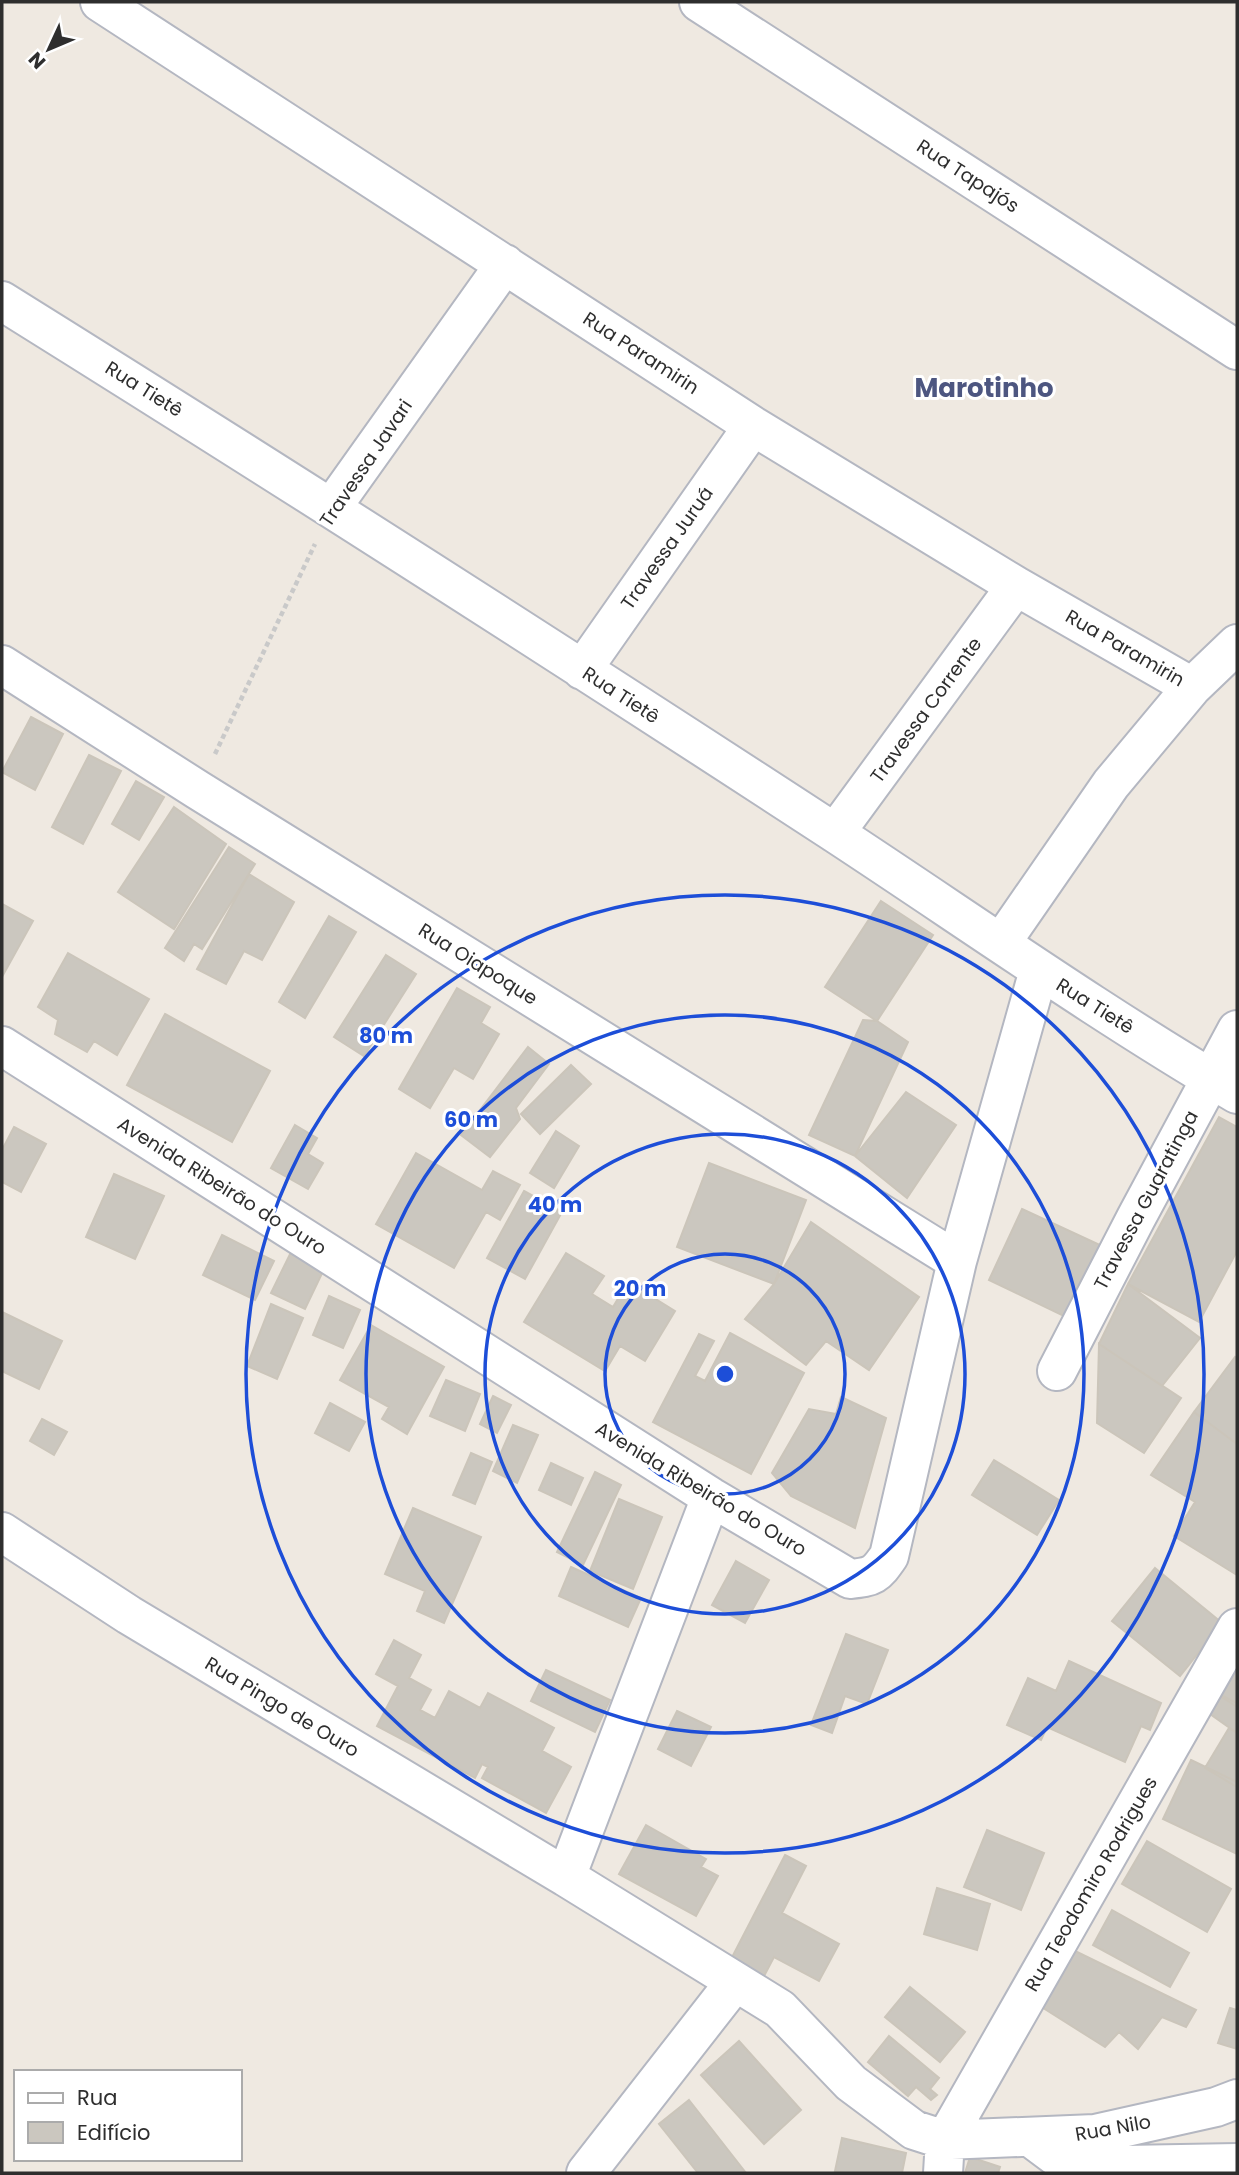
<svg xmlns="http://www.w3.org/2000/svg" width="1239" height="2175" font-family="Poppins,sans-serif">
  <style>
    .building { fill: #cbc7bf; stroke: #cbc5ba; stroke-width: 2 }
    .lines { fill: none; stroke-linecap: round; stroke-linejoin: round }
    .street-casing { stroke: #b4b7c1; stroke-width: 42 }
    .path { stroke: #c9c9c9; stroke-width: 4.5; stroke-dasharray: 5 3.5; stroke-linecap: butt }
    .street { stroke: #fff; stroke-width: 38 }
    .ring { fill: none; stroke: #1d4ed8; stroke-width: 3.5 }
    .labels { text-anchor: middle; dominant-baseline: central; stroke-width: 6; stroke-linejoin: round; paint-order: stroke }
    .street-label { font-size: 19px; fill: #2e2e2e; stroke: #fff }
    .district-label { font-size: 26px; font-weight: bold; fill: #4d5680; stroke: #fff }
    .centre { fill: #1d4ed8; stroke: #fff; stroke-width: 3.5 }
    .ring-label { font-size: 21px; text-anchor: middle; font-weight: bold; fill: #1d4ed8; stroke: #fff; stroke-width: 6; stroke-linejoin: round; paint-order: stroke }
  </style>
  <rect width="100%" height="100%" fill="#efe9e1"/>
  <path class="building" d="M 31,717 L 63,734 L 35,790 L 2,772 Z
    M 89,755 L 121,771 L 83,844 L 52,827 Z
    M 136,781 L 164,797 L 139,840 L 112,824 Z
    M 174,807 L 226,844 L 174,929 L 118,892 Z
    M 229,847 L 255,864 L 202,949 L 194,944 L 184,961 L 165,948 Z
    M 249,874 L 294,902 L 262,960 L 244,951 L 226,984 L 197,969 Z
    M 881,901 L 933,935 L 877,1021 L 825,987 Z
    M 2,904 L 33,921 L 2,977 Z
    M 329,916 L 356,932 L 305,1018 L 279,1002 Z
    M 68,953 L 149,999 L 117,1055 L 94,1041 L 87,1052 L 55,1034 L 58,1020 L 38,1007 Z
    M 386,955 L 416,974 L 364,1056 L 334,1037 Z
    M 457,988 L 490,1007 L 481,1023 L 499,1034 L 473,1079 L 454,1068 L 430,1108 L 399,1089 Z
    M 165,1014 L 270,1071 L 232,1142 L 127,1085 Z
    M 863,1020 L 877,1021 L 908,1042 L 855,1156 L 809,1135 Z
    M 528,1047 L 549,1064 L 516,1108 L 520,1119 L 490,1157 L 461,1135 Z
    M 571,1065 L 591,1084 L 540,1134 L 521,1114 Z
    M 906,1092 L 956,1125 L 907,1198 L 855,1156 Z
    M 1219,1117 L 1237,1127 L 1237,1251 L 1199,1322 L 1128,1284 Z
    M 295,1125 L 317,1138 L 308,1154 L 323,1163 L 308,1189 L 271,1168 Z
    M 14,1127 L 46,1144 L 21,1192 L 2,1182 L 2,1150 Z
    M 556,1131 L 579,1146 L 554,1188 L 530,1173 Z
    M 416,1153 L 482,1190 L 493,1171 L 520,1185 L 500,1220 L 486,1212 L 454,1268 L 376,1224 Z
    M 709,1163 L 806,1200 L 774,1284 L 677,1247 Z
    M 114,1174 L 164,1196 L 135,1259 L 86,1237 Z
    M 524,1191 L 562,1212 L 525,1279 L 487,1258 Z
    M 1022,1209 L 1102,1246 L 1068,1318 L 989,1280 Z
    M 811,1222 L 919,1297 L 869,1370 L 826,1341 L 806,1365 L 745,1319 L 774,1284 Z
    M 222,1235 L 274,1261 L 255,1300 L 203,1275 Z
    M 293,1248 L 326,1265 L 305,1309 L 271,1293 Z
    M 566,1253 L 604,1276 L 592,1294 L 613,1307 L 628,1282 L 675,1311 L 645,1361 L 620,1346 L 605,1371 L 524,1322 Z
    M 1128,1284 L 1200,1338 L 1162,1386 L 1099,1344 Z
    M 329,1296 L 360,1310 L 343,1348 L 313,1335 Z
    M 271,1304 L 303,1318 L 277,1379 L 247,1366 Z
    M 2,1312 L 62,1341 L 39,1389 L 2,1371 Z
    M 371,1325 L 444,1367 L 407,1434 L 382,1419 L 389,1407 L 340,1380 Z
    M 730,1333 L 804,1373 L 751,1474 L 653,1422 L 699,1334 L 714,1341 L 695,1376 L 705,1381 Z
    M 1099,1344 L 1181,1398 L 1144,1453 L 1097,1423 Z
    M 1235,1357 L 1237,1359 L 1237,1444 L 1194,1412 Z
    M 446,1380 L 480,1394 L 465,1431 L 430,1416 Z
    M 493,1396 L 511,1405 L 497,1433 L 480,1424 Z
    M 841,1397 L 886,1418 L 855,1528 L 791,1496 L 772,1473 L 809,1409 L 836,1414 Z
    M 330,1403 L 365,1422 L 349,1451 L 315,1433 Z
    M 1194,1412 L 1237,1444 L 1237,1575 L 1174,1536 L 1195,1502 L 1151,1475 Z
    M 42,1419 L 67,1432 L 54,1455 L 30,1441 Z
    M 513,1425 L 538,1435 L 517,1483 L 493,1471 Z
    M 471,1453 L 492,1462 L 475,1504 L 453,1495 Z
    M 994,1460 L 1059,1500 L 1037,1535 L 972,1495 Z
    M 551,1463 L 583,1478 L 571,1505 L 539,1490 Z
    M 595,1472 L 621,1485 L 583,1565 L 557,1552 Z
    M 619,1499 L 662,1517 L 633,1589 L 590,1571 Z
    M 413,1508 L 481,1537 L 444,1623 L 417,1611 L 425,1591 L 385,1574 Z
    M 736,1561 L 769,1580 L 745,1623 L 712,1605 Z
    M 571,1567 L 641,1598 L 628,1627 L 559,1596 Z
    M 1155,1568 L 1222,1623 L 1180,1676 L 1112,1621 Z
    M 846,1634 L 888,1650 L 867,1704 L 845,1696 L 832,1733 L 811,1725 Z
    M 394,1640 L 421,1655 L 409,1678 L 431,1690 L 420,1710 L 435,1718 L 449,1691 L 480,1708 L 488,1693 L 554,1728 L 542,1751 L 571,1767 L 546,1813 L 482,1778 L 488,1767 L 482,1764 L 475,1778 L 377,1726 L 398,1686 L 376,1674 Z
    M 1237,1648 L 1237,1707 L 1211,1690 Z
    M 1069,1661 L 1161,1703 L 1150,1730 L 1141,1726 L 1125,1762 L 1047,1727 L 1041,1740 L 1007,1725 L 1028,1678 L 1056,1691 Z
    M 546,1670 L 610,1700 L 595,1732 L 531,1701 Z
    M 1211,1690 L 1237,1703 L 1237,1733 L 1210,1714 Z
    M 677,1711 L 711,1727 L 691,1766 L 658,1749 Z
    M 1229,1728 L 1237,1733 L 1237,1787 L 1205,1768 Z
    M 1191,1760 L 1237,1782 L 1237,1854 L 1163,1819 Z
    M 646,1825 L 706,1859 L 701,1867 L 718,1876 L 696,1916 L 619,1874 Z
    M 987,1830 L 1044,1853 L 1021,1910 L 964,1887 Z
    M 1147,1841 L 1231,1889 L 1207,1932 L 1122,1884 Z
    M 785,1855 L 806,1866 L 782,1913 L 839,1944 L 819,1981 L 774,1957 L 762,1980 L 729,1963 Z
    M 937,1888 L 990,1904 L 977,1950 L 924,1934 Z
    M 1112,1910 L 1189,1953 L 1170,1987 L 1093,1945 Z
    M 1075,1951 L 1196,2010 L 1186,2027 L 1162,2017 L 1138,2049 L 1119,2032 L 1105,2047 L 1040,2006 Z
    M 910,1987 L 965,2032 L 940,2062 L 885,2017 Z
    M 1230,2008 L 1237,2010 L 1237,2049 L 1218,2043 Z
    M 889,2036 L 939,2078 L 930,2089 L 937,2095 L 931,2100 L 916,2087 L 908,2096 L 868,2062 Z
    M 739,2041 L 801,2110 L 764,2144 L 701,2075 Z
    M 689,2100 L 746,2173 L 698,2173 L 659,2124 Z
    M 842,2138 L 906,2153 L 902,2173 L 845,2173 L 835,2171 Z
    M 970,2157 L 1000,2167 L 998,2173 L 965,2173 Z"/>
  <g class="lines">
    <defs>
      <path id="street" d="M 100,2 L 753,426 L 1016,586 L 1192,687
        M 699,2 L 1237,350
        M 2,301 C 281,475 559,653 835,833 C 969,921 1099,1013 1237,1094
        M 332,507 L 505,264
        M 2,665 L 198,790 L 957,1261
        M 582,670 L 753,426
        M 835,833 L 1016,586
        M 1001,943 L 1111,784 L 1192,687 L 1237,644
        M 2,1046 L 711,1497 L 850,1579 C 873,1577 876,1575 889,1556 L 957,1261 L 1039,970
        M 1057,1371 L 1136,1218 L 1237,1030
        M 2,1532 L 129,1615 L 566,1877 L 711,1497
        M 566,1877 L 780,2009 L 851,2083 L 914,2130 L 945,2140 L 1095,2134 L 1216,2107 L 1237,2099
        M 1030,2137 L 1069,2166 L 1237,2163
        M 586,2173 L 735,1982
        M 943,2173 L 945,2140 L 1237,1628"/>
    </defs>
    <use href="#street" class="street-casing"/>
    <path class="path" d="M 215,754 L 315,544"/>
    <use href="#street" class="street"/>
  </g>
  <g class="ring">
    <circle cx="725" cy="1374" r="120"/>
    <circle cx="725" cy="1374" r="240"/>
    <circle cx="725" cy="1374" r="359"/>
    <circle cx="725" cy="1374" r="479"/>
  </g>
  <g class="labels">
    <g class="street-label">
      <text transform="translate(968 176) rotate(33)">Rua Tapajós</text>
      <text transform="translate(641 353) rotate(33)">Rua Paramirin</text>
      <text transform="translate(144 389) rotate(32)">Rua Tietê</text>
      <text transform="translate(366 463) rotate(-56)">Travessa Javari</text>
      <text transform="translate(667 548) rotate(-55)">Travessa Juruá</text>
      <text transform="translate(1125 648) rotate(30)">Rua Paramirin</text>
      <text transform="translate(621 695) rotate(33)">Rua Tietê</text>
      <text transform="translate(926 710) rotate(-54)">Travessa Corrente</text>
      <text transform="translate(478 964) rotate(32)">Rua Oiapoque</text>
      <text transform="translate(1095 1006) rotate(32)">Rua Tietê</text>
      <text transform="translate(222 1186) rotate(32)">Avenida Ribeirão do Ouro</text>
      <text transform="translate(1146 1200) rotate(-62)">Travessa Guaratinga</text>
      <text transform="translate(701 1489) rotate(31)">Avenida Ribeirão do Ouro</text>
      <text transform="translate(282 1707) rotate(31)">Rua Pingo de Ouro</text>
      <text transform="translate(1091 1884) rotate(-60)">Rua Teodomiro Rodrigues</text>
      <text transform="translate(1113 2128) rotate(-10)">Rua Nilo</text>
    </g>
    <g class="district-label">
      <text x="984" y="388">Marotinho</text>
    </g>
  </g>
  <circle cx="725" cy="1374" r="10" class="centre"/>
  <g class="ring-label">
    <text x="386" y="1043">80 m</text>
    <text x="471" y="1127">60 m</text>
    <text x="555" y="1212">40 m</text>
    <text x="640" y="1296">20 m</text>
  </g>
  <rect width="1239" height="2175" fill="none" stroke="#2e2e2e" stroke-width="7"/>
  <rect x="14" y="2070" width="228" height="91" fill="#ffffff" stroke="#ababab" stroke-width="2"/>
  <rect x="28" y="2093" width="35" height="10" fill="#ffffff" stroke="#ababab" stroke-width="2"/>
  <text x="77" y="2105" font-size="21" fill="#2e2e2e">Rua</text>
  <rect x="28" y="2122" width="35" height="21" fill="#cbc7bf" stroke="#ababab" stroke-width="2"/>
  <text x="77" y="2140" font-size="21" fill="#2e2e2e">Edifício</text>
  <g transform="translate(49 49) rotate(226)" stroke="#ffffff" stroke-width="5" paint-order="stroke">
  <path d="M0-5L12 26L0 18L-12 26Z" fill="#2e2e2e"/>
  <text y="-10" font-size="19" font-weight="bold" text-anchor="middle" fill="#2e2e2e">N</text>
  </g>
</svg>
